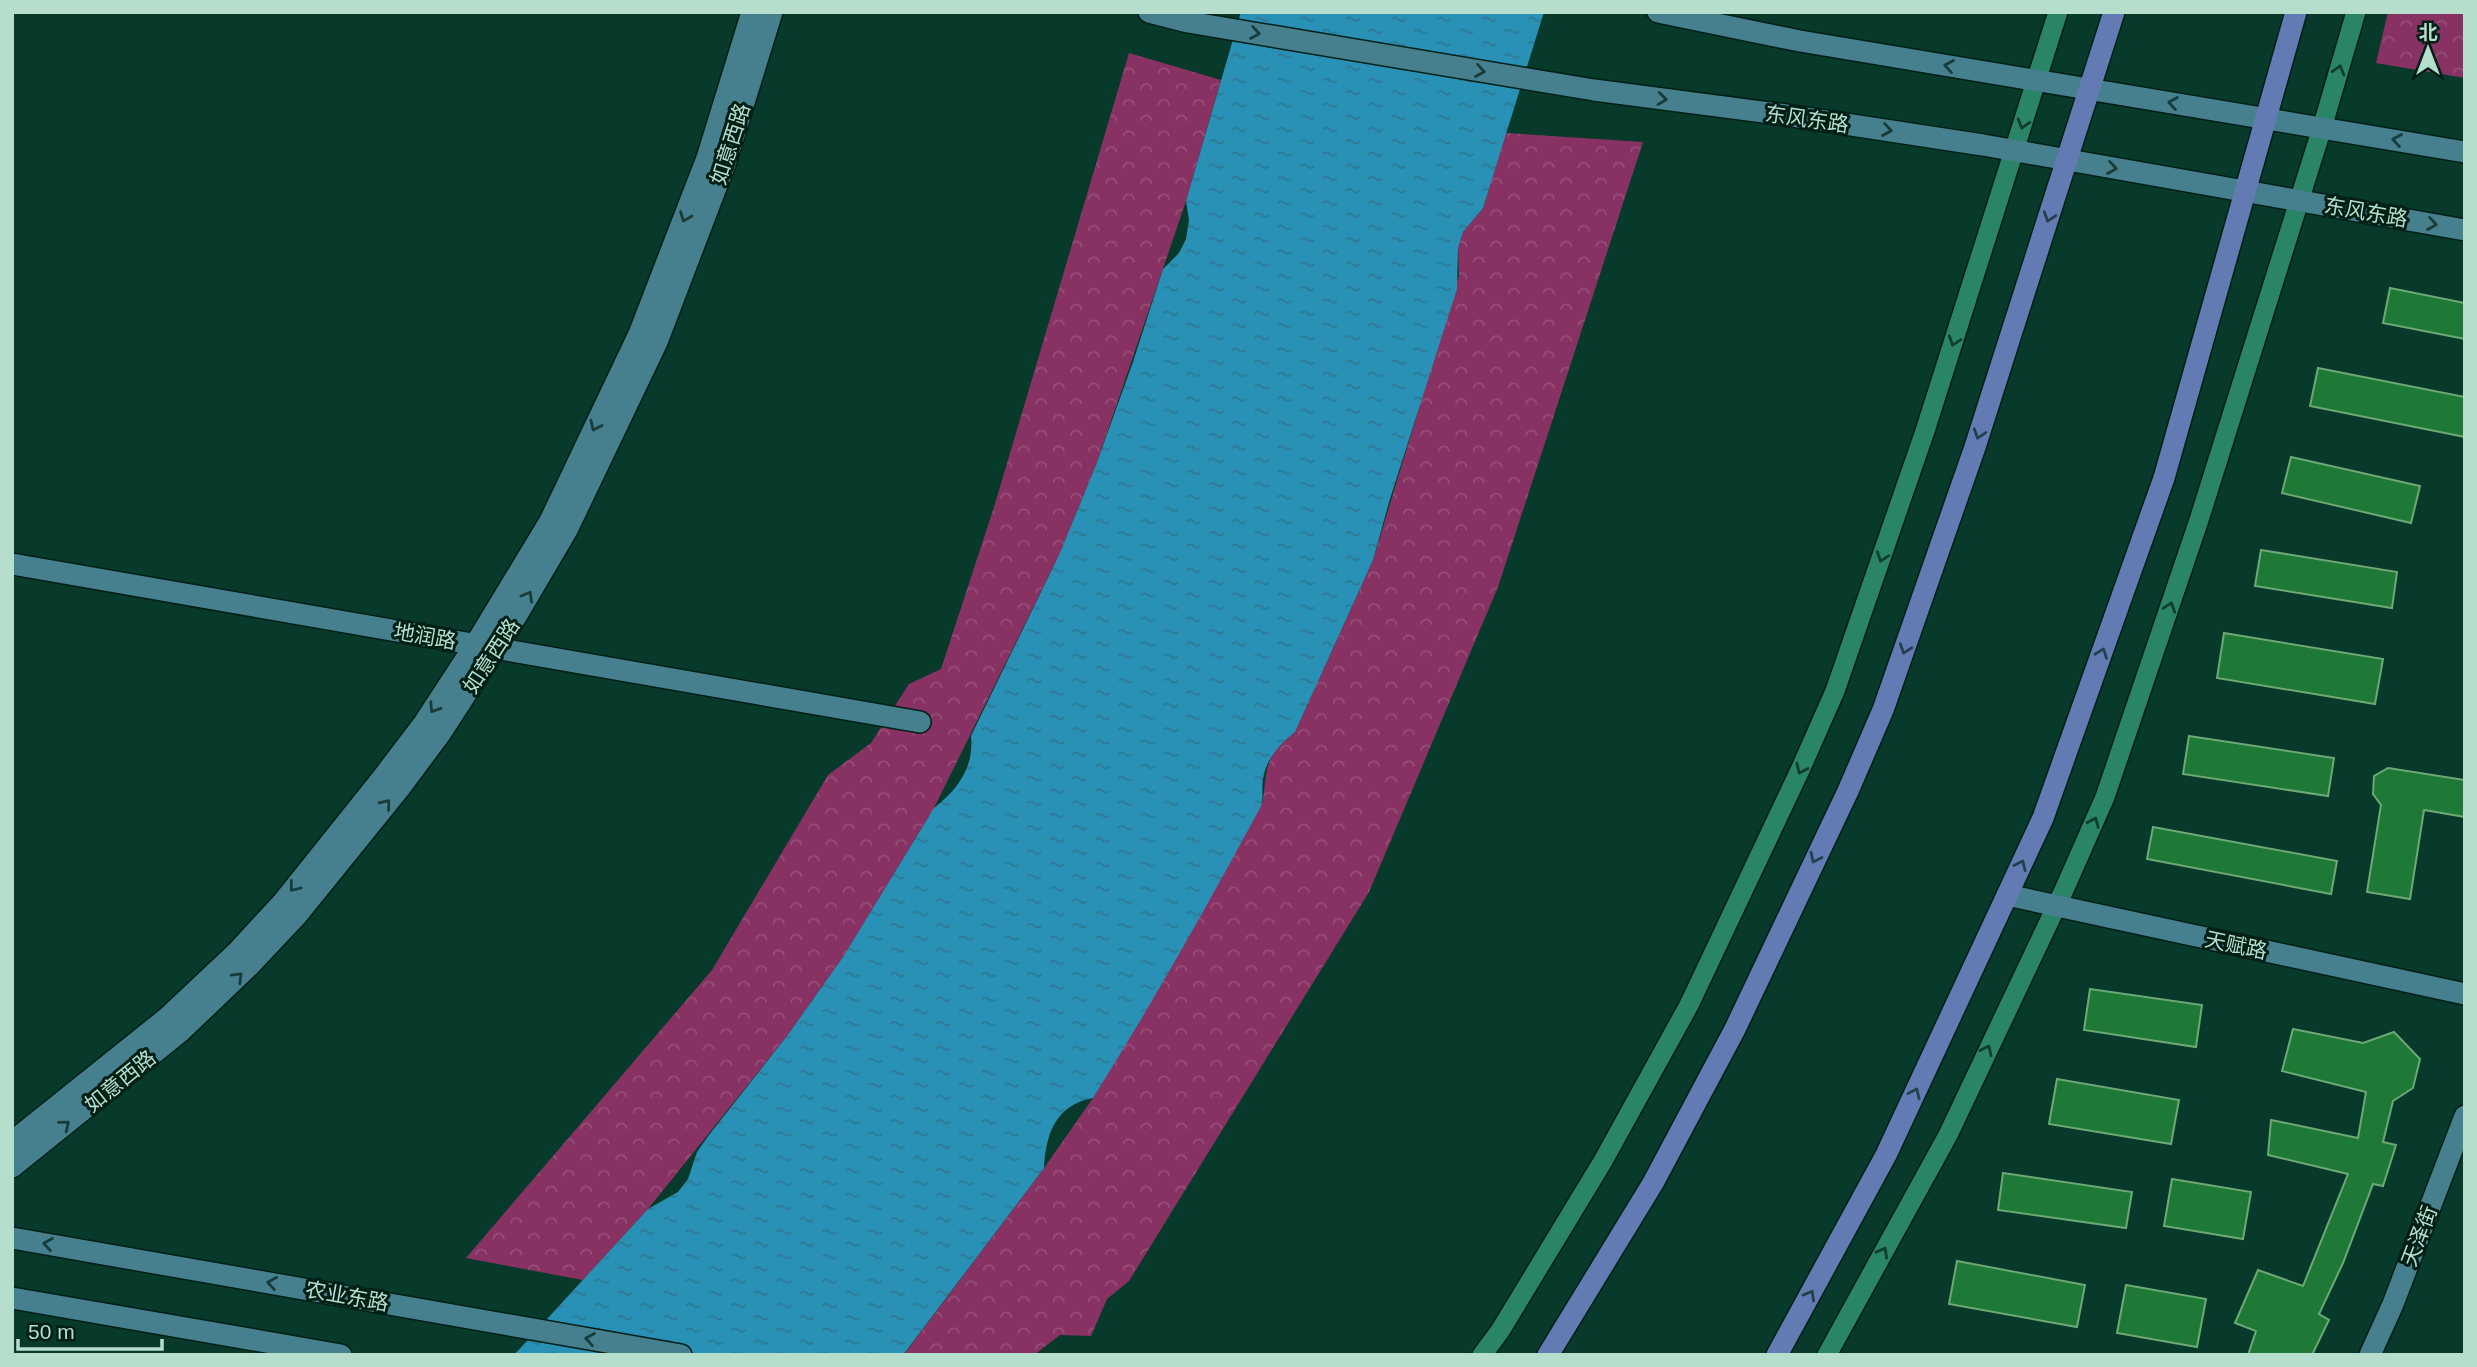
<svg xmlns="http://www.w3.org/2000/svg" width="2477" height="1367" font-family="Arial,'Noto Sans SC',sans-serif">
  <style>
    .forest { fill: url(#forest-crowns) }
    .water { fill: url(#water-ripples) }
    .building { fill: #1d7935; stroke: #6da875; stroke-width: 2 }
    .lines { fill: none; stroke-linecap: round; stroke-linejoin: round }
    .street-casing { stroke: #031f16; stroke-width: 22 }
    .secondary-casing { stroke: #031f16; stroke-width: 24 }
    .primary-casing { stroke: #031f16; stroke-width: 24 }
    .street { stroke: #2a8568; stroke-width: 19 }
    .secondary { stroke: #46808e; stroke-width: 21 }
    .primary { stroke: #627cb3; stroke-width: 21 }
    .oneway { stroke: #173c3a }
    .oneway2 { stroke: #0f3e2f }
    .oneway3 { stroke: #24404d }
    .labels { text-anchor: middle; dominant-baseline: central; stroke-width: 6; stroke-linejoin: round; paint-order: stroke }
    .street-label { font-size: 21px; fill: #b5decd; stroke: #031f16 }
  </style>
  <defs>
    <pattern id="forest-crowns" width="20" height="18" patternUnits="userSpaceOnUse" patternTransform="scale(1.75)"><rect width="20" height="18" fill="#873263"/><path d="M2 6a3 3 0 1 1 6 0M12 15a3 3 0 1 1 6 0" fill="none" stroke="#964f78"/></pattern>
    <pattern id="water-ripples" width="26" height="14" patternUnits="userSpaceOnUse" patternTransform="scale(1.75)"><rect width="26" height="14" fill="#2990b6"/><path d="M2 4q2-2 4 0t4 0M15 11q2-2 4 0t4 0" fill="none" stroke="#2d7992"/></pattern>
  </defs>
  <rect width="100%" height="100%" fill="#083a2b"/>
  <path class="forest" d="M 2388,12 L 2465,12 L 2465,78 L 2376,63 Z
    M 1129,53 L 1221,80 L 1186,201 L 1096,465 L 1059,555 L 934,808 L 843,957 L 787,1036 L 648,1209 L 583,1280 L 466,1258 L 712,970 L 828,775 L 871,743 L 909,684 L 941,669 L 994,507 Z
    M 1506,133 L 1643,142 L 1498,587 L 1369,892 L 1129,1281 L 1107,1299 L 1091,1336 L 1060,1335 L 1034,1355 L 905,1353 L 1044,1168 L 1093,1098 L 1263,801 C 1267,766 1265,756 1295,732 L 1373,560 L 1459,276 L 1458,248 L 1463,232 L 1483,208 Z"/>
  <path class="water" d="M 1241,12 L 1544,12 L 1483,208 L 1463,232 L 1458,248 L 1457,289 L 1389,502 L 1373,560 L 1295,732 C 1280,744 1266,759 1263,779 C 1261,791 1265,799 1259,810 C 1206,908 1152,1004 1093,1098 C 1056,1105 1046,1133 1044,1168 L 903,1355 L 514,1355 L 648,1209 L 678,1192 L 688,1179 L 697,1152 L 709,1135 L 787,1036 L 843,957 L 934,808 C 958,789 974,768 971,736 L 1059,555 L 1096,465 L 1133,362 L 1163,269 L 1179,253 L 1186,239 L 1189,220 L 1186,201 Z"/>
  <path class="building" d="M 2390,288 L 2465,303 L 2465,339 L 2383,323 Z
    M 2318,368 L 2465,397 L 2465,437 L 2310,406 Z
    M 2291,457 L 2420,486 L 2411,523 L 2282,493 Z
    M 2261,550 L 2397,572 L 2392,608 L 2255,586 Z
    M 2224,633 L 2383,659 L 2375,704 L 2217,678 Z
    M 2189,736 L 2334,758 L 2328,796 L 2183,774 Z
    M 2388,768 L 2465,780 L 2465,817 L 2424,810 L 2410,899 L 2367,892 L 2381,805 L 2373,794 L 2374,776 Z
    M 2153,827 L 2337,861 L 2331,894 L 2147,859 Z
    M 2090,989 L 2202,1005 L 2196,1047 L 2084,1030 Z
    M 2293,1029 L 2363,1043 L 2394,1032 L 2420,1059 L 2413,1088 L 2393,1101 L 2383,1142 L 2396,1145 L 2383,1186 L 2373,1184 L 2343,1263 L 2319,1314 L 2329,1320 L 2312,1355 L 2248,1355 L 2256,1331 L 2235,1323 L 2258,1270 L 2303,1286 L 2348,1174 L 2268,1155 L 2271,1120 L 2358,1138 L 2366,1092 L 2282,1071 Z
    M 2057,1079 L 2179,1100 L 2171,1144 L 2049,1124 Z
    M 2003,1173 L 2132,1192 L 2126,1228 L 1998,1210 Z
    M 2172,1179 L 2251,1192 L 2243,1239 L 2164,1226 Z
    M 1957,1261 L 2085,1285 L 2077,1327 L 1949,1304 Z
    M 2126,1285 L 2206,1299 L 2197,1347 L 2117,1333 Z"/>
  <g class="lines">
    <defs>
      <path id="street" d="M 1482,1355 L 1500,1331 L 1603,1161 L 1689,1005 L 1801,768 L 1835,691 L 1925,431 L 2058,12
        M 1827,1355 L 1948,1135 L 2064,890 L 2105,797 L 2199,520 L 2322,128 L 2356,12"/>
      <path id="secondary" d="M 1149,12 L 1188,22 L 1594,90 L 1786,115 L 1983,145 L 2465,230
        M 1658,12 L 1800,41 L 2465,152
        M 12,564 L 920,722
        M 2007,895 L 2465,994
        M 12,1142 L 168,1017 L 236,953 L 283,902 L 383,777 L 424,723 L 475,645 L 550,521 L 639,334 L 707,158 L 752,12
        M 12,1167 L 181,1031 L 249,966 L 298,914 L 399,789 L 440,734 L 517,615 L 567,530 L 657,342 L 725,164 L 772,12
        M 12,1238 L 681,1355
        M 12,1298 L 341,1355
        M 2370,1355 L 2393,1304 L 2465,1116"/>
      <path id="primary" d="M 1548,1355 L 1653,1183 L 1735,1029 L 1848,791 L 1883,710 L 1975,447 L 2114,12
        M 1777,1355 L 1886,1155 L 2043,818 L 2164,478 L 2296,12"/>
    </defs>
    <use href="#street" class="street-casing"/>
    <use href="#secondary" class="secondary-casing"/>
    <use href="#primary" class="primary-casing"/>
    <use href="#street" class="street"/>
    <use href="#secondary" class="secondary"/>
    <use href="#primary" class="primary"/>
  </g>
  <defs><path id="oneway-chevron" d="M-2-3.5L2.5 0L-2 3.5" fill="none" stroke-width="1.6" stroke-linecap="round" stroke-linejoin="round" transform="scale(1.75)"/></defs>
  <g class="oneway">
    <use href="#oneway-chevron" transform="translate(1255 33) rotate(10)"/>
    <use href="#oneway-chevron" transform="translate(1949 66) rotate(-171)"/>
    <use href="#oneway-chevron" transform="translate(1480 71) rotate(10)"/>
    <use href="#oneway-chevron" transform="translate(1662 99) rotate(7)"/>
    <use href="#oneway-chevron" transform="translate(2173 103) rotate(-171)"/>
    <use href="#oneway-chevron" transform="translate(1887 130) rotate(9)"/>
    <use href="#oneway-chevron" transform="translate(2397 140) rotate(-171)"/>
    <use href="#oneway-chevron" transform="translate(2112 168) rotate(10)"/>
    <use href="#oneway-chevron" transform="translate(685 217) rotate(111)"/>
    <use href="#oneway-chevron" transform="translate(2432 224) rotate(10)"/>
    <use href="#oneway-chevron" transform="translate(595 426) rotate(115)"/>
    <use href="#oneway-chevron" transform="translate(528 596) rotate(-60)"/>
    <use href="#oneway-chevron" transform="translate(434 708) rotate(123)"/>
    <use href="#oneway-chevron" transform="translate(386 804) rotate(-51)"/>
    <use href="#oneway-chevron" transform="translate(294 887) rotate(128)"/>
    <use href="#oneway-chevron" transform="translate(238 977) rotate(-44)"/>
    <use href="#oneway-chevron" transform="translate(65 1125) rotate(-39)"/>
    <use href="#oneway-chevron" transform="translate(48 1244) rotate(-170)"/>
    <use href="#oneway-chevron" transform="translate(272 1283) rotate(-170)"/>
    <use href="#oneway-chevron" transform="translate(590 1339) rotate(-170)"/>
  </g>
  <g class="oneway2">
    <use href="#oneway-chevron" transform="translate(2339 70) rotate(-74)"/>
    <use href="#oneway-chevron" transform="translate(2023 124) rotate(107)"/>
    <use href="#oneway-chevron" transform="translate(1954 341) rotate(108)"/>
    <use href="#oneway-chevron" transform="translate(1882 557) rotate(109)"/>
    <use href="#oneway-chevron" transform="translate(2170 607) rotate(-72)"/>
    <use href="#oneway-chevron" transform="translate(1801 769) rotate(115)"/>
    <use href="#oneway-chevron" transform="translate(2094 822) rotate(-66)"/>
    <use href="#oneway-chevron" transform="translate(1987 1050) rotate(-65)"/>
    <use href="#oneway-chevron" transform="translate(1883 1252) rotate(-61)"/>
  </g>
  <g class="oneway3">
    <use href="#oneway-chevron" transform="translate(2049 217) rotate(108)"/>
    <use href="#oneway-chevron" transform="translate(1979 434) rotate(108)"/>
    <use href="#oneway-chevron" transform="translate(1905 649) rotate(109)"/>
    <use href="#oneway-chevron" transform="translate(2102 653) rotate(-70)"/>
    <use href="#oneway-chevron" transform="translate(1815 858) rotate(116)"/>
    <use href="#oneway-chevron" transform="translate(2021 865) rotate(-65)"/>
    <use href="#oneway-chevron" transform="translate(1915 1093) rotate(-65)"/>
    <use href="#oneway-chevron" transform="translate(1810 1295) rotate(-61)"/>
  </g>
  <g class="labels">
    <g class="street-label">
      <text transform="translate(1807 119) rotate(8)">东风东路</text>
      <text transform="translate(730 144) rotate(-72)">如意西路</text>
      <text transform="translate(2366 212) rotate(10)">东风东路</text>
      <text transform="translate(425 636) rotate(10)">地润路</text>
      <text transform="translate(491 656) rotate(-57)">如意西路</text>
      <text transform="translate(2236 945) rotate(12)">天赋路</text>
      <text transform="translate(120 1081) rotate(-39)">如意西路</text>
      <text transform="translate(2419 1236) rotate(-69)">天泽街</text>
      <text transform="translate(347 1296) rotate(10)">农业东路</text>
    </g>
  </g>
  <rect width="2477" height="1367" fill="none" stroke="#b5decd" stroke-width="28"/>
  <g transform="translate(2428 49)" stroke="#031f16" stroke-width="5" paint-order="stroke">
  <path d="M0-5L12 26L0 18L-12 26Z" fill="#b5decd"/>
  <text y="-10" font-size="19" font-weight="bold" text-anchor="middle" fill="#b5decd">北</text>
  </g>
  <path d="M18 1339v10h144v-10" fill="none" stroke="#b5decd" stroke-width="3.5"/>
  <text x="28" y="1339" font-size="21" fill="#b5decd" stroke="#031f16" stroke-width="5" paint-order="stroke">50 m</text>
</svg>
